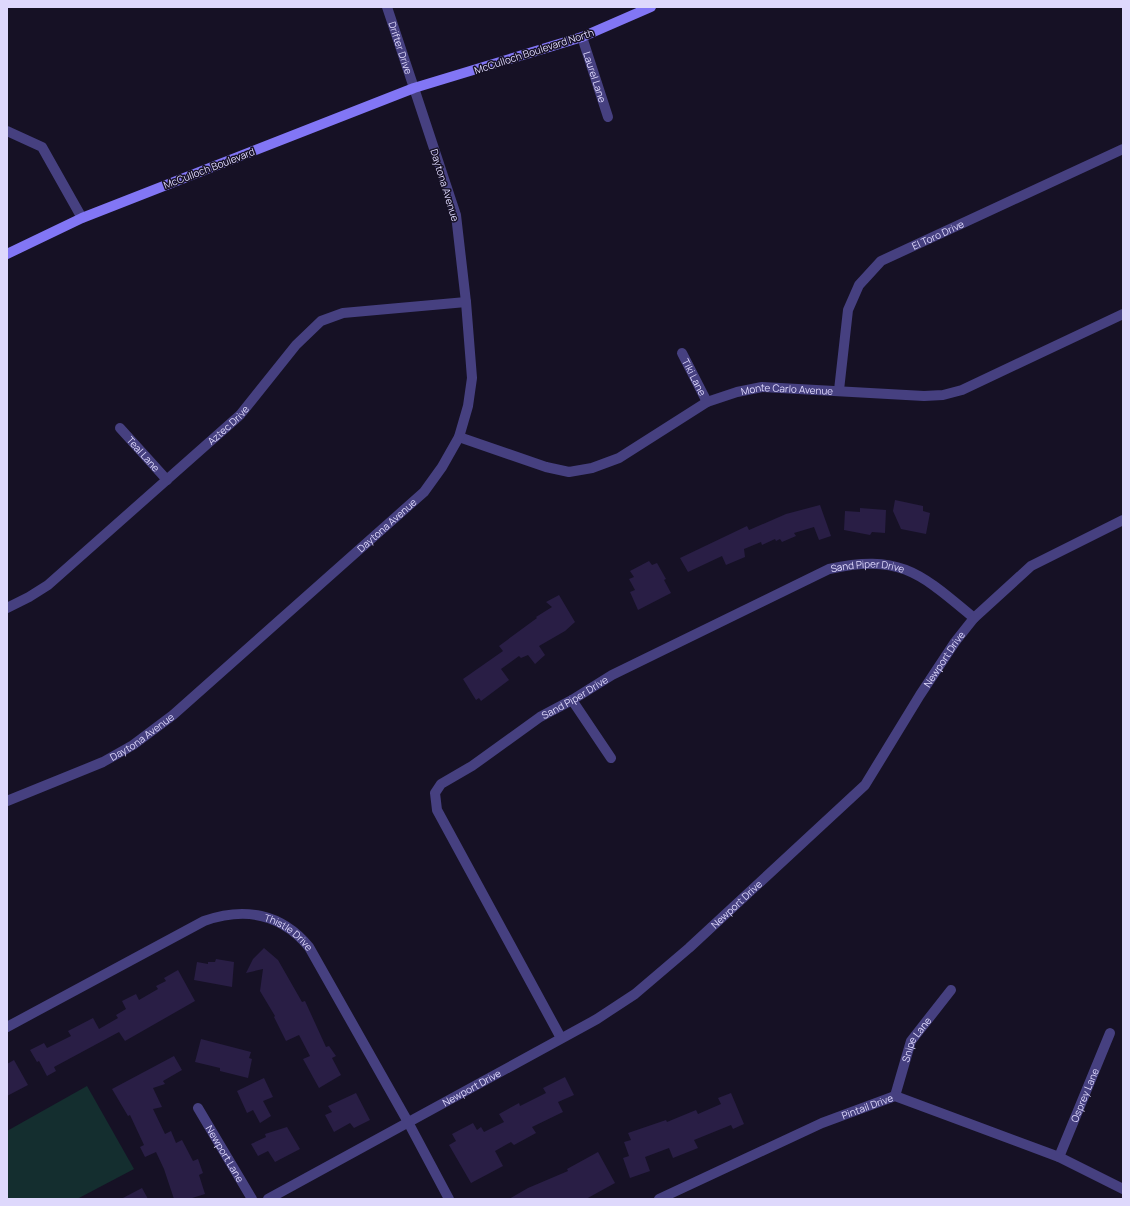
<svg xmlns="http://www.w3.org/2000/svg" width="1130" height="1206" font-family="Manrope,sans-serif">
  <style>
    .green { fill: #142e2f }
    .building { fill: #291e45 }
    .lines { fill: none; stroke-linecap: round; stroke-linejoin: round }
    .minor { stroke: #464080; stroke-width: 10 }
    .tertiary { stroke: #464080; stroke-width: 10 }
    .secondary { stroke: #8276f5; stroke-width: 10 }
    .labels { text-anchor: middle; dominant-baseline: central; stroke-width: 3; stroke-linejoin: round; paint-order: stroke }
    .street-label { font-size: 10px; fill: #ded8fc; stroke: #161125 }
  </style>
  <rect width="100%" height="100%" fill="#161125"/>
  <path class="green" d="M 87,1086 L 134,1169 L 77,1199 L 7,1199 L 7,1131 Z"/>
  <path class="building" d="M 895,500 L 923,506 L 923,511 L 930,513 L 926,534 L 901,529 L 893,511 Z
    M 820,505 L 831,536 L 819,540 L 814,527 L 794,533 L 796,536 L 782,542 L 780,539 L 776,541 L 775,539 L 762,545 L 761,542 L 744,549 L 745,557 L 726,565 L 722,556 L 688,572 L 680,558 L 747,526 L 749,530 L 786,514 Z
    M 860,508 L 886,510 L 885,533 L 872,532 L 870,535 L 844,530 L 845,511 L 860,512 Z
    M 649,561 L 652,565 L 657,563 L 666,579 L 664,580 L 671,593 L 638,610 L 630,592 L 635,590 L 629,579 L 634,577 L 630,571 Z
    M 559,595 L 575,622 L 565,631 L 539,646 L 545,655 L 535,664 L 528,655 L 521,658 L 519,656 L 501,669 L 509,680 L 481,701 L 479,698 L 476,700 L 463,679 L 503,651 L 499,646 L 537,618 L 536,617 L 552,607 L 546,602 Z
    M 264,948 L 278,960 L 302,1002 L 305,1001 L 326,1047 L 329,1046 L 336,1056 L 332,1058 L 341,1075 L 319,1088 L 303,1059 L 310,1056 L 299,1035 L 286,1041 L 274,1017 L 275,1016 L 260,991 L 263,969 L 246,973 L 253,959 Z
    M 216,959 L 234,962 L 232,987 L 194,980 L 197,962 L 208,964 L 208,962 L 215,962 Z
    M 178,970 L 195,1001 L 125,1041 L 119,1032 L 54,1067 L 56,1071 L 47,1076 L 39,1061 L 37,1062 L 30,1050 L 44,1043 L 47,1048 L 71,1036 L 68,1031 L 93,1018 L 99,1029 L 118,1018 L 116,1015 L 126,1009 L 122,1001 L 136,994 L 139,1000 L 158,989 L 156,986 L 166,981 L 164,978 Z
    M 201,1039 L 251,1052 L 249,1058 L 252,1059 L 248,1078 L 220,1071 L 220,1068 L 195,1062 Z
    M 174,1056 L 182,1070 L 163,1081 L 165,1084 L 153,1088 L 162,1107 L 153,1109 L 165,1134 L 171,1131 L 176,1143 L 182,1140 L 193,1161 L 198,1159 L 203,1173 L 199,1175 L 205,1194 L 189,1199 L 174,1199 L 164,1169 L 156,1152 L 145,1157 L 140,1147 L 144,1145 L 130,1115 L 128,1116 L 112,1089 Z
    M 14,1060 L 28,1085 L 7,1096 L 7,1064 Z
    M 565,1077 L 574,1095 L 558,1102 L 563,1112 L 532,1127 L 536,1133 L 514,1145 L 511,1142 L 495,1151 L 503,1166 L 471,1183 L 449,1145 L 456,1141 L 452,1134 L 473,1123 L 477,1130 L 481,1127 L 484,1132 L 504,1122 L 499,1114 L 519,1103 L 520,1106 L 546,1093 L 543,1088 Z
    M 264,1078 L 273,1097 L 263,1101 L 271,1116 L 260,1123 L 253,1110 L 247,1113 L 237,1091 Z
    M 356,1093 L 370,1120 L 354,1128 L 350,1123 L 334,1132 L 325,1115 L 332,1112 L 328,1106 Z
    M 731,1093 L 744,1124 L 733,1129 L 731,1125 L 694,1140 L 698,1148 L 673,1158 L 669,1148 L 645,1157 L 650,1171 L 630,1178 L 623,1158 L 629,1156 L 624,1142 L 631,1140 L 628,1133 L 666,1120 L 667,1122 L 696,1110 L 698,1114 L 721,1104 L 718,1098 Z
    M 287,1127 L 300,1149 L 275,1162 L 268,1151 L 258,1156 L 251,1144 L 266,1137 L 265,1134 Z
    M 598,1152 L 615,1183 L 586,1199 L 509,1199 L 528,1188 L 568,1171 L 567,1169 Z
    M 142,1188 L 148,1199 L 121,1199 Z"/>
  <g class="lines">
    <g class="minor">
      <path id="s1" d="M 387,7 L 414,88"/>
      <path id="s2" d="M 582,37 L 608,117"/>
      <path d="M 7,131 L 42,147 L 82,218"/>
      <path id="s3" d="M 682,353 L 707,402"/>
      <path id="s4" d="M 839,390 L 848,310 L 859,285 L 881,261 L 1123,149"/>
      <path id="s5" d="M 120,428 L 167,480"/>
      <path id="s6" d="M 459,437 L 546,467 L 569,472 L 592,468 L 619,458 L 707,402 L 737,392 L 762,387 L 924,396 L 943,395 L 962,390 L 1123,314"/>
      <path id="s7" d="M 7,608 L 29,597 L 48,585 L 240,415 L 296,345 L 321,321 L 343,313 L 466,302"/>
      <path d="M 572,700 L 611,758"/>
      <path id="s8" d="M 7,1027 L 204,921 C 244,907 281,913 309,947 L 408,1122 L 449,1199"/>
      <path id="s9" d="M 561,1038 L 437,810 L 435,793 L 441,784 L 472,766 L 540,717 L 572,700 L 612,675 L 829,569 C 901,553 921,574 974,618"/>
      <path id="s10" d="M 895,1096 L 911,1041 L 951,990"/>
      <path id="s11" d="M 198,1108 L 252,1199"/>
      <path id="s12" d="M 1059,1157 L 1110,1033"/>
      <path id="s13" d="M 268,1199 L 597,1019 L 635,994 L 689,948 L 865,785 L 920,695 L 955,642 L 974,618 L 1031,566 L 1123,520"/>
      <path id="s14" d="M 659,1199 L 822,1123 L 895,1096 L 1059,1157 L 1123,1189"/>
    </g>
    <path class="tertiary" id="s15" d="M 7,801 L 103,762 L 133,745 L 173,715 L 424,492 L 442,467 L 459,437 L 468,406 L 472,378 L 466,302 L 456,215 L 414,88"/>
    <path class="secondary" d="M 7,254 L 82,218 L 414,88 L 582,37 L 651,7"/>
  </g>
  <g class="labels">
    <g class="street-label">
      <text stroke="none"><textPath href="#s1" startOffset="43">Drifter Drive</textPath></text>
      <text transform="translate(534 51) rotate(-18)">McCulloch Boulevard North</text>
      <text stroke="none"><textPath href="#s2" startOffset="42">Laurel Lane</textPath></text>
      <text transform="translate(209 168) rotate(-21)">McCulloch Boulevard</text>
      <text transform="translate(445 185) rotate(73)">Daytona Avenue</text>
      <text stroke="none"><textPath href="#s4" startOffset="203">El Toro Drive</textPath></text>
      <text stroke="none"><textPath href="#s3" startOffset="27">Tiki Lane</textPath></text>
      <text stroke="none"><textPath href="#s6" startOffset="354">Monte Carlo Avenue</textPath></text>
      <text stroke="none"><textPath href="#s7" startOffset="288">Aztec Drive</textPath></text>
      <text stroke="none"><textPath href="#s5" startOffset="35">Teal Lane</textPath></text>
      <text stroke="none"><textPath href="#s15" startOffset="474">Daytona Avenue</textPath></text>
      <text stroke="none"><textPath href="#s9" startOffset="771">Sand Piper Drive</textPath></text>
      <text stroke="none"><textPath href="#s13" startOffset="880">Newport Drive</textPath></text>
      <text stroke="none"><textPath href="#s9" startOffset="447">Sand Piper Drive</textPath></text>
      <text stroke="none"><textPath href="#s15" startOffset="150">Daytona Avenue</textPath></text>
      <text stroke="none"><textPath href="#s13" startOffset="556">Newport Drive</textPath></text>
      <text stroke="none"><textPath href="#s8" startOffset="314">Thistle Drive</textPath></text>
      <text stroke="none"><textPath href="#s10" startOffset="61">Snipe Lane</textPath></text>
      <text stroke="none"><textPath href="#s13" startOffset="232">Newport Drive</textPath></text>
      <text stroke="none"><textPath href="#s12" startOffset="67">Osprey Lane</textPath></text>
      <text stroke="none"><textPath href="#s14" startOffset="228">Pintail Drive</textPath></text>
      <text stroke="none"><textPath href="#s11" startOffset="53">Newport Lane</textPath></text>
    </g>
  </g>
  <rect width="1130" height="1206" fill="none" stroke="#ded8fc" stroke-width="16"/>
</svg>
